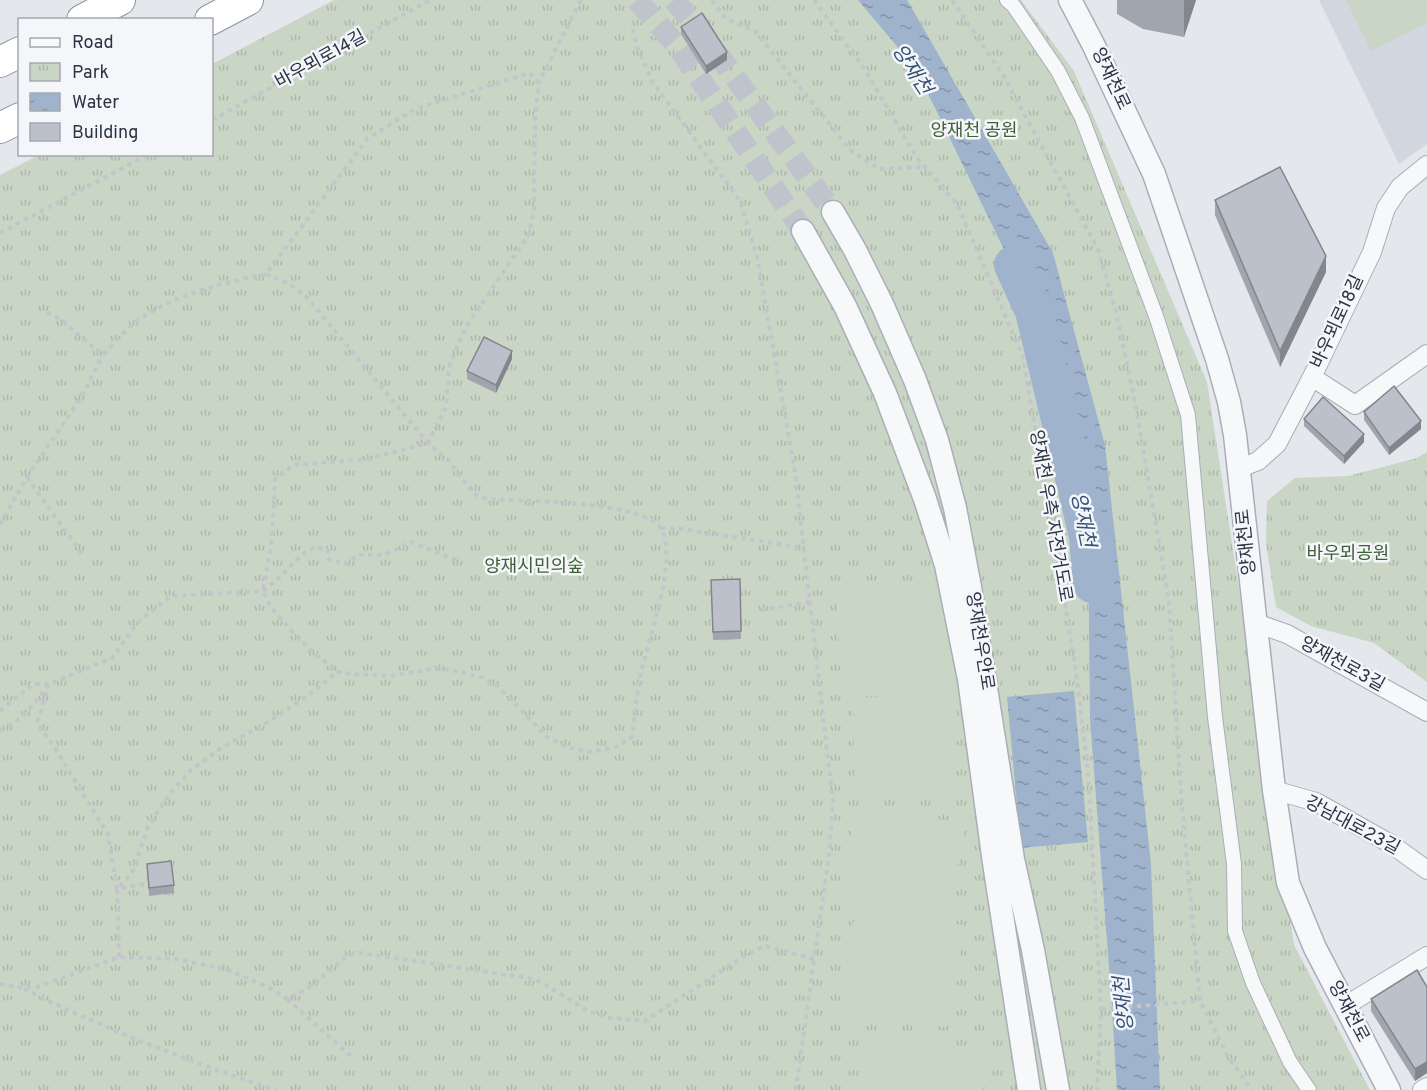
<svg xmlns="http://www.w3.org/2000/svg" width="1427" height="1090" font-family="Overpass,'Noto Sans KR',sans-serif">
  <style>
    .built { fill: #d2d6de }
    .park { fill: url(#park-tufts) }
    .pitch { fill: #c9d6c5 }
    .water { fill: url(#water-ripples) }
    .lines { fill: none; stroke-linecap: round; stroke-linejoin: round }
    .river { stroke: #9fb4cc; stroke-width: 38 }
    .tertiary-tunnel { stroke: #bfc3cb; stroke-width: 22; stroke-dasharray: 22 11; stroke-linecap: butt }
    .pedestrian-casing { stroke: #a9aeb7; stroke-width: 16 }
    .minor-casing { stroke: #a9aeb7; stroke-width: 20 }
    .tertiary-casing { stroke: #a9aeb7; stroke-width: 25 }
    .trunk-casing { stroke: #8b94a3; stroke-width: 32 }
    .path { stroke: #c2c5cb; stroke-width: 4; stroke-dasharray: 4.5 4.5; stroke-linecap: butt }
    .pedestrian { stroke: #f7f8fa; stroke-width: 14 }
    .minor { stroke: #f7f8fa; stroke-width: 18 }
    .tertiary { stroke: #f7f8fa; stroke-width: 22 }
    .trunk { stroke: #fff; stroke-width: 30 }
    .wall { fill: #a1a5ae }
    .shaded-wall { fill: #83868d }
    .building { fill: #bbc0ca; stroke: #83868d; stroke-width: 1.5 }
    .labels { text-anchor: middle; dominant-baseline: central; stroke-width: 5; stroke-linejoin: round; paint-order: stroke }
    .street-label { font-size: 18px; fill: #2b3445; stroke: #f4f6f9 }
    .park-label { font-size: 18px; fill: #3f6138; stroke: #f4f6f9 }
    .water-label { font-size: 20px; font-style: italic; fill: #34527a; stroke: #f4f6f9 }
  </style>
  <defs>
    <pattern id="park-tufts" width="24" height="20" patternUnits="userSpaceOnUse" patternTransform="scale(1.5)"><rect width="24" height="20" fill="#c9d6c5"/><path d="M3 7l-1-3M5 7V3M7 7l1-3M15 17l-1-3M17 17v-4M19 17l1-3" fill="none" stroke="#adb8ab"/></pattern>
    <pattern id="water-ripples" width="26" height="14" patternUnits="userSpaceOnUse" patternTransform="scale(1.5)"><rect width="26" height="14" fill="#9fb4cc"/><path d="M2 4q2-2 4 0t4 0M15 11q2-2 4 0t4 0" fill="none" stroke="#8293a7"/></pattern>
  </defs>
  <rect width="100%" height="100%" fill="#e4e7ec"/>
  <path class="built" d="M 1319,0 L 1427,0 L 1427,144 L 1399,164 Z"/>
  <path class="park" d="M 334,0 L 1021,0 L 1074,71 L 1207,382 L 1294,945 L 1370,1090 L 0,1090 L 0,175 L 39,155 L 212,154 L 212,64 Z
    M 1427,452 L 1427,682 L 1374,643 L 1311,626 L 1276,607 L 1266,544 L 1267,501 L 1295,478 L 1348,476 L 1417,458 Z"/>
  <path class="pitch" d="M 1346,0 L 1427,0 L 1427,23 L 1371,51 Z
    M 945,587 L 957,791 L 854,791 L 853,699 L 905,694 L 841,698 L 837,590 Z
    M 855,807 L 965,823 L 948,923 L 966,926 L 946,1027 L 839,1014 L 855,913 L 840,911 Z
    M 870,1030 L 991,1053 L 983,1090 L 858,1090 Z"/>
  <path class="water" d="M 858,0 L 907,0 L 1053,253 L 1105,445 L 1151,864 L 1160,1090 L 1117,1090 L 1111,993 L 1090,719 L 1088,536 L 1034,311 L 916,69 Z
    M 1074,691 L 1088,842 L 1021,848 L 1007,697 Z"/>
  <g class="lines">
    <path class="river" d="M 1013,265 L 1034,311 L 1088,536 L 1092,584"/>
    <path class="tertiary-tunnel" d="M 637,0 L 678,47 L 803,231
      M 674,0 L 703,34 L 833,212"/>
    <defs>
      <path id="pedestrian" d="M 1007,0 L 1013,5 L 1058,71 L 1082,118 L 1156,316 L 1188,415 L 1215,717 L 1234,864 L 1235,931 L 1253,983 L 1290,1062 L 1309,1090"/>
      <path id="minor" d="M 1312,377 L 1355,405 L 1427,354
        M 1238,469 L 1258,461 L 1277,444 L 1312,377 L 1372,252 L 1386,208 L 1400,187 L 1427,165
        M 1256,623 L 1287,634 L 1427,712
        M 1274,790 L 1316,802 L 1391,844 L 1427,870
        M 1345,1006 L 1427,956
        M 1422,1090 L 1427,1087"/>
      <path id="tertiary" d="M 1070,0 L 1094,46 L 1154,174 L 1217,359 L 1229,402 L 1235,435 L 1274,790 L 1288,883 L 1315,948 L 1389,1090
        M 833,212 L 855,250 L 882,304 L 915,380 L 937,440 L 955,508 L 970,587 L 1013,859 L 1033,950 L 1058,1090
        M 803,231 L 845,306 L 885,393 L 925,499 L 946,565 L 969,679 L 994,863 L 1029,1090"/>
      <path id="trunk" d="M 82,20 L 120,0
        M 210,20 L 248,0
        M 0,62 L 20,52
        M 0,128 L 20,118"/>
    </defs>
    <use href="#pedestrian" class="pedestrian-casing"/>
    <use href="#minor" class="minor-casing"/>
    <use href="#tertiary" class="tertiary-casing"/>
    <use href="#trunk" class="trunk-casing"/>
    <path class="path" d="M 712,0 L 726,19 L 755,31 L 851,151 L 879,169 L 924,167
      M 814,0 L 863,67 L 918,159 L 957,204 L 1023,357 L 1075,664 L 1088,771 L 1101,1009 L 1097,1090
      M 952,0 L 1004,77 L 1098,249 L 1117,316 L 1136,407 L 1169,602 L 1182,807 L 1200,1001 L 1227,1055 L 1252,1090
      M 212,120 L 430,0
      M 0,233 L 149,154
      M 266,274 L 287,283 L 305,295 L 428,443 L 450,462 L 474,494 L 487,499 C 524,501 630,501 657,524 C 683,546 648,640 642,669 C 637,691 635,714 632,737 L 614,748 L 590,752 L 567,747 L 547,737 L 499,687 L 483,678 L 461,672 L 438,668 L 390,676 L 352,674 L 339,672 L 316,655 L 294,634 L 270,606 L 263,591 L 272,539 L 275,479 L 294,465 L 367,459 L 428,443 L 446,407 L 450,363 L 465,329 L 529,234 L 534,211 L 535,115 L 539,82 L 581,0
      M 47,312 L 61,320 L 103,355 C 112,346 121,334 132,325 C 171,295 219,284 266,274 L 368,138 L 415,109 L 529,73 L 539,82
      M 27,477 L 84,557
      M 0,525 L 27,477 L 80,399 L 103,355
      M 661,528 L 682,529 L 804,548
      M 761,610 L 810,602
      M 47,692 L 37,722 L 56,750 L 108,834 L 117,889 L 145,884
      M 0,711 L 33,684 L 49,684
      M 0,730 C 16,726 40,699 49,684 L 112,658 L 138,622 L 171,596 L 263,591 L 281,576 L 301,555 L 315,547 L 328,550 L 328,559 L 347,564 L 357,555 L 384,555 L 411,542 L 459,561
      M 119,957 L 117,889 L 132,873 L 148,827 L 170,793 L 190,771 L 221,748 L 260,727 L 309,695 L 338,671
      M 0,984 L 23,988 L 37,987 L 119,957 L 176,959 L 228,970 L 268,987 L 287,999 L 310,987 L 347,956 L 360,953 L 528,978 L 541,982 L 588,1011 L 610,1018 L 645,1021 L 747,954 L 765,946 L 814,959 L 829,856 L 833,802 L 795,472 L 757,256 L 740,201 L 652,81 L 637,47 L 632,25
      M 24,989 C 105,1029 190,1062 276,1090
      M 287,999 L 354,1059
      M 1101,1009 L 1200,1001
      M 796,1090 L 814,959"/>
    <use href="#pedestrian" class="pedestrian"/>
    <use href="#minor" class="minor"/>
    <use href="#tertiary" class="tertiary"/>
    <use href="#trunk" class="trunk"/>
  </g>
  <path class="wall" d="M 1117,0 L 1196,0 L 1184,37 L 1143,29 L 1117,14 Z
    M 681,27 L 727,60 L 706,74 L 681,34 Z
    M 1215,200 L 1326,272 L 1280,367 L 1215,215 Z
    M 512,359 L 496,393 L 467,379 L 467,371 Z
    M 1364,412 L 1421,429 L 1389,455 L 1364,420 Z
    M 1304,419 L 1364,442 L 1344,464 L 1304,426 Z
    M 740,579 L 741,639 L 713,640 L 711,580 Z
    M 147,864 L 174,885 L 174,893 L 149,896 Z
    M 1427,987 L 1427,1073 L 1415,1081 L 1371,1011 L 1371,999 Z"/>
  <path class="shaded-wall" d="M 1184,0 L 1196,0 L 1184,37 Z
    M 727,52 L 727,60 L 706,74 L 706,66 Z
    M 1326,256 L 1326,272 L 1280,367 L 1280,351 Z
    M 512,351 L 512,359 L 496,393 L 496,385 Z
    M 1421,421 L 1421,429 L 1389,455 L 1389,448 Z
    M 1364,434 L 1364,442 L 1344,464 L 1344,456 Z
    M 1427,1062 L 1427,1073 L 1415,1081 L 1415,1069 Z"/>
  <path class="building" d="M 702,13 L 727,52 L 706,66 L 681,27 Z
    M 1280,167 L 1326,256 L 1280,351 L 1215,200 Z
    M 484,337 L 512,351 L 496,385 L 467,371 Z
    M 1394,386 L 1421,421 L 1389,448 L 1364,412 Z
    M 1323,397 L 1364,434 L 1344,456 L 1304,419 Z
    M 740,579 L 741,631 L 713,632 L 711,580 Z
    M 171,861 L 174,885 L 149,888 L 147,864 Z
    M 1417,970 L 1427,987 L 1427,1062 L 1415,1069 L 1371,999 Z"/>
  <g class="labels">
    <g class="street-label">
      <text transform="translate(321 60) rotate(-29)">바우뫼로14길</text>
      <text transform="translate(1110 79) rotate(65)">양재천로</text>
      <text transform="translate(1338 322) rotate(-65)">바우뫼로18길</text>
      <text transform="translate(1050 516) rotate(80)">양재천 우측 자전거도로</text>
      <text transform="translate(1247 542) rotate(-96)">양재천로</text>
      <text transform="translate(979 641) rotate(81)">양재천우안로</text>
      <text transform="translate(1342 665) rotate(29)">양재천로3길</text>
      <text transform="translate(1352 826) rotate(28)">강남대로23길</text>
      <text transform="translate(1348 1012) rotate(62)">양재천로</text>
    </g>
    <g class="park-label">
      <text x="974" y="131">양재천 공원</text>
      <text x="1348" y="554">바우뫼공원</text>
      <text x="534" y="567">양재시민의숲</text>
    </g>
    <g class="water-label">
      <text transform="translate(911 70) rotate(57)">양재천</text>
      <text transform="translate(1082 520) rotate(79)">양재천</text>
      <text transform="translate(1125 1004) rotate(-95)">양재천</text>
    </g>
  </g>
  <rect x="18" y="18" width="195" height="138" fill="#f4f6f9" stroke="#a4a8b1" stroke-width="1.5"/>
  <rect x="30" y="38" width="30" height="9" fill="#f7f8fa" stroke="#a4a8b1" stroke-width="1.5"/>
  <text x="72" y="48" font-size="18" fill="#2b3445">Road</text>
  <rect x="30" y="63" width="30" height="18" fill="url(#park-tufts)" stroke="#a4a8b1" stroke-width="1.5"/>
  <text x="72" y="78" font-size="18" fill="#2b3445">Park</text>
  <rect x="30" y="93" width="30" height="18" fill="url(#water-ripples)" stroke="#a4a8b1" stroke-width="1.5"/>
  <text x="72" y="108" font-size="18" fill="#2b3445">Water</text>
  <rect x="30" y="123" width="30" height="18" fill="#bbc0ca" stroke="#a4a8b1" stroke-width="1.5"/>
  <text x="72" y="138" font-size="18" fill="#2b3445">Building</text>
</svg>
